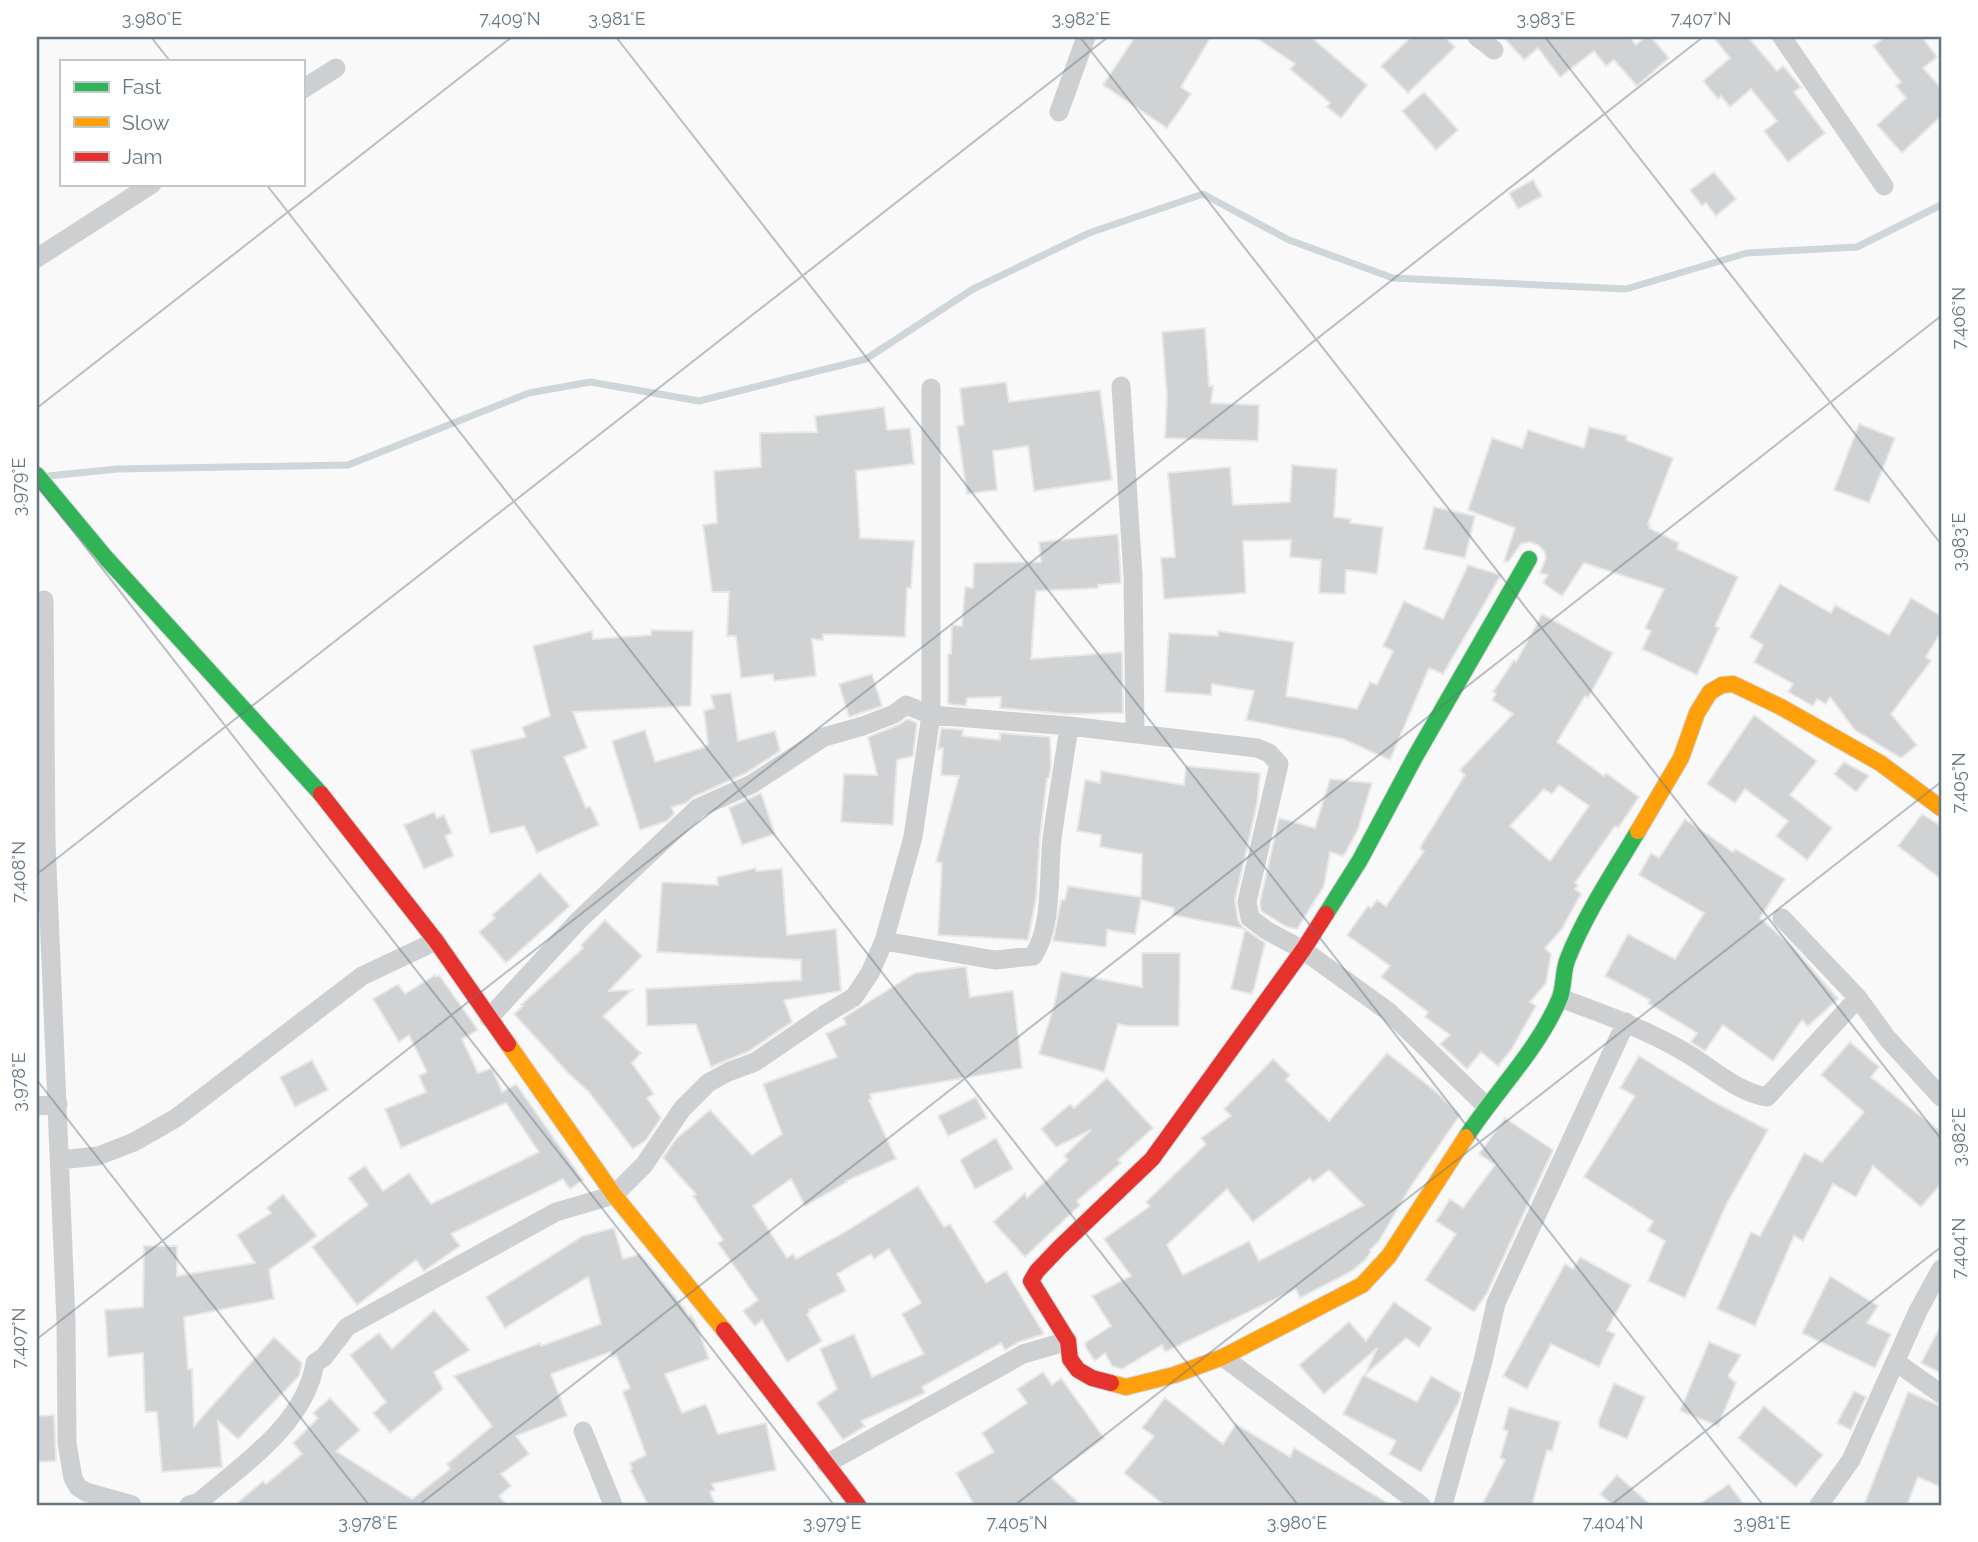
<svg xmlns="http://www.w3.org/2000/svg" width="1978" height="1542" font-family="Raleway,sans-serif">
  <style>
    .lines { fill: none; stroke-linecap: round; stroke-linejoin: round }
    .stream { stroke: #ced6d9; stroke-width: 7 }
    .building { fill: #d0d2d3; stroke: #e8e8e8; stroke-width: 2; fill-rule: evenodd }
    .fast-casing { stroke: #d5d6d7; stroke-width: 18 }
    .slow-casing { stroke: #d5d6d7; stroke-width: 18 }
    .jam-casing { stroke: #d5d6d7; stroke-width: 18 }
    .street { stroke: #cecfd0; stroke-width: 19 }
    .fast { stroke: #30b455; stroke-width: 16 }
    .slow { stroke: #ff9f0a; stroke-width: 16 }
    .jam { stroke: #e5322d; stroke-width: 16 }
    .ticks { fill: none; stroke: #657683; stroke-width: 2; stroke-opacity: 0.45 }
    .neatline { fill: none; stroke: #657683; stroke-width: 2.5 }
    .ticks-label { font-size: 18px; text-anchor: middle; fill: #657683 }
  </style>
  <rect width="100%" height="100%" fill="#f9f9f9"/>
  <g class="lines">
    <path class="stream" d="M 48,476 L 117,469 L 348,465 L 529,393 L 590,382 L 699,401 L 866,359 L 973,289 L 1089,233 L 1203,194 L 1289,240 L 1393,278 L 1626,289 L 1747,253 L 1857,247 L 1941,205"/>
  </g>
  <path class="building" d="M 1135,37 L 1211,37 L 1181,87 L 1191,94 L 1167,128 L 1103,85 Z
    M 1255,37 L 1311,37 L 1367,85 L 1341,118 L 1327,107 L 1330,103 L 1290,69 L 1295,64 Z
    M 1411,37 L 1445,37 L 1455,47 L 1408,93 L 1381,66 Z
    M 1503,37 L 1630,37 L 1636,45 L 1645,37 L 1651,37 L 1669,58 L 1637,86 L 1614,60 L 1606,66 L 1594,51 L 1560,77 L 1538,48 L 1524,60 Z
    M 1713,37 L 1748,37 L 1777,71 L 1783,66 L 1801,87 L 1794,92 L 1825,133 L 1788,162 L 1764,131 L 1777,121 L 1751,89 L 1730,107 L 1721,96 L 1718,99 L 1703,81 L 1730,58 Z
    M 1885,37 L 1922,37 L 1937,57 L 1923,68 L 1941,88 L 1941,116 L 1902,153 L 1877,125 L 1906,98 L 1896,86 L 1901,82 L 1873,46 Z
    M 1424,92 L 1458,130 L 1436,150 L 1402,111 Z
    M 1714,172 L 1736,199 L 1716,216 L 1706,203 L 1702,206 L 1690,190 Z
    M 1533,180 L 1542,196 L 1518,209 L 1509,193 Z
    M 1205,328 L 1209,386 L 1213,386 L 1211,403 L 1259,405 L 1258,441 L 1165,438 L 1167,397 L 1162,332 Z
    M 1006,382 L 1009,402 L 1100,390 L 1112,480 L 1034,491 L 1028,446 L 993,451 L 997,490 L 967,494 L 957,426 L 964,425 L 960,388 Z
    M 884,407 L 887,430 L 910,428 L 914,464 L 856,471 L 860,538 L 914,541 L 911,588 L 907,588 L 905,637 L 823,634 L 823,640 L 812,639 L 816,676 L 774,681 L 773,674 L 741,678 L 736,636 L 727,636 L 729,592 L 712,592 L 703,525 L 717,523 L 714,471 L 761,467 L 760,433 L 817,432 L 815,416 Z
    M 1859,424 L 1895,438 L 1869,503 L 1834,490 Z
    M 1589,427 L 1627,436 L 1626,440 L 1673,458 L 1648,524 L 1650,524 L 1649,528 L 1679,543 L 1677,549 L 1738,577 L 1715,626 L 1719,628 L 1697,675 L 1642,649 L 1651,631 L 1645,628 L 1664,589 L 1584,563 L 1562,596 L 1543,583 L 1548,575 L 1540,573 L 1546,558 L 1544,551 L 1538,545 L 1530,542 L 1521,544 L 1508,562 L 1504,561 L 1515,528 L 1468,510 L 1492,438 L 1522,448 L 1528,430 L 1584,448 Z
    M 1292,465 L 1337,469 L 1334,517 L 1351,519 L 1350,523 L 1383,527 L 1377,574 L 1346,570 L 1345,594 L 1319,593 L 1321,560 L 1290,557 L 1291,540 L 1243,541 L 1246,593 L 1164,599 L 1161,558 L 1175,557 L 1168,473 L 1230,467 L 1233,505 L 1290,502 Z
    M 1434,507 L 1475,516 L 1465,558 L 1424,549 Z
    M 1118,534 L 1121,583 L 1098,585 L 1098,588 L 1036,591 L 1031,659 L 1122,652 L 1123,713 L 1067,714 L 1000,708 L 1001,697 L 967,698 L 966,706 L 948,704 L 948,654 L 951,654 L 952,625 L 962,626 L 965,587 L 973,588 L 974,563 L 1041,562 L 1039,542 Z
    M 1468,565 L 1501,575 L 1443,674 L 1429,668 L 1390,760 L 1343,739 L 1246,720 L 1254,691 L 1212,684 L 1211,695 L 1165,692 L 1169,633 L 1218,636 L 1218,631 L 1294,642 L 1286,696 L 1357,709 L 1370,682 L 1377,685 L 1393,651 L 1383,646 L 1404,601 L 1443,619 Z
    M 1780,584 L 1831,613 L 1835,605 L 1889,635 L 1911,598 L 1941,616 L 1941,632 L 1926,657 L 1931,661 L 1891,714 L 1917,745 L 1901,758 L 1855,730 L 1830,697 L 1826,704 L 1817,699 L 1813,706 L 1788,692 L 1793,684 L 1754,662 L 1763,645 L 1750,637 Z
    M 1542,614 L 1613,653 L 1588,698 L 1585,696 L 1557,742 L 1604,776 L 1606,773 L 1639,797 L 1618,828 L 1615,826 L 1575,883 L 1578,885 L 1575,889 L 1581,894 L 1562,929 L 1545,948 L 1551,954 L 1546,983 L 1530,1002 L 1536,1006 L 1511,1050 L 1498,1066 L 1481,1052 L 1467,1069 L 1440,1044 L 1450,1035 L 1425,1017 L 1428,1012 L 1381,977 L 1390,966 L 1347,935 L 1368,906 L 1371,908 L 1377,900 L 1386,906 L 1424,851 L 1420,849 L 1422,844 L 1465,775 L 1460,770 L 1513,714 L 1492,700 L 1496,694 L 1493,692 L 1514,660 L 1516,662 ZM 1559,785 L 1589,806 L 1550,861 L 1510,826 L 1544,789 L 1552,794 Z
    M 651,630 L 693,631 L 691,706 L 573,712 L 587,748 L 564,757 L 586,808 L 590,806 L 599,825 L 537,853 L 524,826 L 490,834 L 471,750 L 526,737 L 522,727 L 550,716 L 533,646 L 592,631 L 593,639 L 651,635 Z
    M 872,674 L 882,706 L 849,717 L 839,684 Z
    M 731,693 L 738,741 L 775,731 L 780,751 L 746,773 L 693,797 L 686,803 L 672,807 L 674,814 L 667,821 L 640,830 L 612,741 L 645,730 L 655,762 L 705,747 L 708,744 L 704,711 L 714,708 L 711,695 Z
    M 1754,715 L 1817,761 L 1790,795 L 1832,828 L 1807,860 L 1776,836 L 1788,821 L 1745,789 L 1735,803 L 1707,784 Z
    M 908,719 L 917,723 L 913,756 L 897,760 L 893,825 L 841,822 L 844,774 L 877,775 L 868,737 L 898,725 Z
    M 941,728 L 963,730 L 962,736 L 1000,740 L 1000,733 L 1050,737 L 1051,766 L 1049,778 L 1047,778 L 1040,837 L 1036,899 L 1028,940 L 938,935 L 942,863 L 936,862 L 959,776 L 941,775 L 943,748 L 938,749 Z
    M 1844,762 L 1869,776 L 1856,792 L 1834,774 Z
    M 1186,766 L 1260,773 L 1257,804 L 1235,900 L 1238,920 L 1244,929 L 1173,915 L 1174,908 L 1141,900 L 1135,934 L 1107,930 L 1106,947 L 1053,941 L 1061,900 L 1065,900 L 1068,886 L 1141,897 L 1142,854 L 1100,847 L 1101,835 L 1077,831 L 1085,780 L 1100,783 L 1101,771 L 1184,785 Z
    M 1330,779 L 1372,783 L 1358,829 L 1346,852 L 1343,856 L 1330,852 L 1324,886 L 1297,929 L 1285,926 L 1261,911 L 1260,902 L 1279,818 L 1315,828 Z
    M 761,793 L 775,834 L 742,845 L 729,808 Z
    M 434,812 L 437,818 L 444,815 L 452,833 L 445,836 L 454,856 L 424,869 L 404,825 Z
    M 1922,814 L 1941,826 L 1941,879 L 1898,846 Z
    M 1685,819 L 1733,852 L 1735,849 L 1785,879 L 1760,918 L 1793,947 L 1838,999 L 1808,1026 L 1802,1020 L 1773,1061 L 1723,1025 L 1705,1051 L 1691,1042 L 1697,1033 L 1648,1003 L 1650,1000 L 1605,976 L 1628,934 L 1675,959 L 1704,913 L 1639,875 L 1651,853 L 1659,858 Z
    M 756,868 L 756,871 L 782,869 L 787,935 L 836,929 L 841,991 L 784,1000 L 792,1022 L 749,1051 L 711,1067 L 696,1024 L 647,1026 L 646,989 L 801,980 L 801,960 L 657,952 L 662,882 L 718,885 L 717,877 Z
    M 540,873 L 570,906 L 506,963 L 479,932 L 495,918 L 492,915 Z
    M 605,920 L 642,956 L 609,991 L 632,990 L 603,1016 L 641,1053 L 632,1063 L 654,1094 L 647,1098 L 661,1118 L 646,1140 L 633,1149 L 588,1091 L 569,1074 L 514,1014 L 523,1006 L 521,1005 L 583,948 L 581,945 Z
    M 1245,929 L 1265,943 L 1254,989 L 1251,994 L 1231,989 Z
    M 1142,953 L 1180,953 L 1179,1026 L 1129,1026 L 1118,1024 L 1104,1072 L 1039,1054 L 1055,1002 L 1061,972 L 1142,987 Z
    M 961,967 L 966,967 L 970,997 L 1013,991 L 1022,1068 L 870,1094 L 872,1099 L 869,1100 L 896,1159 L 846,1181 L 847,1182 L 805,1206 L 791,1179 L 753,1206 L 787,1258 L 793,1254 L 796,1259 L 845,1232 L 918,1186 L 944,1227 L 950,1224 L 986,1283 L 1006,1271 L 1044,1334 L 1019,1342 L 1005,1350 L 1001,1343 L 922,1387 L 925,1393 L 861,1421 L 865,1426 L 843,1440 L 817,1403 L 837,1389 L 820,1349 L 854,1334 L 872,1377 L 924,1354 L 902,1314 L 921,1303 L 889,1249 L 874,1259 L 871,1254 L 837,1274 L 846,1291 L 809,1310 L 810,1312 L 807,1314 L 822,1341 L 787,1362 L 762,1320 L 755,1326 L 743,1311 L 758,1300 L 718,1243 L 723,1240 L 693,1196 L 696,1194 L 663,1158 L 676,1139 L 710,1110 L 752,1155 L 782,1134 L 763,1084 L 837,1057 L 826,1034 L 846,1024 L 843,1018 L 915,973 Z
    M 435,975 L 436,977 L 439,975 L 478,1030 L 462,1039 L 478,1073 L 492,1068 L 502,1092 L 516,1084 L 583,1180 L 570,1189 L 563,1179 L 451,1234 L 460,1246 L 424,1271 L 416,1260 L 357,1305 L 312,1247 L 368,1205 L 348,1178 L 365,1166 L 383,1191 L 409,1173 L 431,1204 L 539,1152 L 506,1103 L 401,1148 L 385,1109 L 426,1092 L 419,1076 L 427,1072 L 409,1035 L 399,1042 L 373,999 L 398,984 L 405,994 Z
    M 1850,1042 L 1879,1067 L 1871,1077 L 1941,1132 L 1941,1184 L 1921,1207 L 1873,1166 L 1856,1197 L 1833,1184 L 1803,1241 L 1794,1236 L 1755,1326 L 1717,1309 L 1751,1232 L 1760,1236 L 1804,1153 L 1822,1162 L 1864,1112 L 1821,1075 Z
    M 1387,1053 L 1434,1090 L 1460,1115 L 1411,1186 L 1379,1241 L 1370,1250 L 1371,1252 L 1365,1260 L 1352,1271 L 1300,1298 L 1296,1289 L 1165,1352 L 1162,1345 L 1122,1369 L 1112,1366 L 1105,1353 L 1095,1361 L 1086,1348 L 1085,1343 L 1111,1326 L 1092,1296 L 1131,1276 L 1104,1239 L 1150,1206 L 1146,1202 L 1206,1144 L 1201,1138 L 1231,1116 L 1224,1109 L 1273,1059 L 1290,1075 L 1286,1080 L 1329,1121 ZM 1329,1170 L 1364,1205 L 1259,1261 L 1249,1241 L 1183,1275 L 1167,1245 L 1227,1189 L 1253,1222 L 1310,1178 L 1313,1182 Z
    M 1639,1056 L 1712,1101 L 1768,1130 L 1726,1205 L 1685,1298 L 1648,1281 L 1665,1241 L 1648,1231 L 1653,1221 L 1584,1177 L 1635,1096 L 1620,1088 Z
    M 312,1060 L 328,1090 L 295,1107 L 280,1077 Z
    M 1107,1078 L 1153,1128 L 1118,1160 L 1121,1163 L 1077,1201 L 1080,1205 L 1025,1257 L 993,1222 L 1025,1193 L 1027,1198 L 1068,1160 L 1064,1156 L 1091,1130 L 1056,1147 L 1041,1129 L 1070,1104 L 1074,1108 Z
    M 976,1097 L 987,1118 L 948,1136 L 938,1116 Z
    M 1505,1118 L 1553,1150 L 1487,1293 L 1474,1312 L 1425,1280 L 1456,1234 L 1436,1221 L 1450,1199 L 1463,1208 L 1495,1165 L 1479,1154 Z
    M 996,1138 L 1013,1169 L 975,1189 L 960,1160 Z
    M 283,1194 L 317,1236 L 269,1270 L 274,1299 L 184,1317 L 188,1369 L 192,1369 L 194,1426 L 274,1337 L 302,1363 L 299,1376 L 238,1439 L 218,1421 L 222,1467 L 162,1472 L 157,1412 L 145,1412 L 143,1353 L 108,1357 L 105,1310 L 143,1307 L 144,1246 L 177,1246 L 177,1276 L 255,1263 L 237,1235 L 271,1213 L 267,1208 Z
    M 614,1228 L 623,1259 L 640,1254 L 685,1309 L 688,1316 L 691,1315 L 695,1321 L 709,1359 L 665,1374 L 682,1413 L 706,1404 L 718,1434 L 766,1423 L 776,1470 L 712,1484 L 715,1490 L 710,1492 L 716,1505 L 648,1505 L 630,1470 L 632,1469 L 630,1463 L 646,1455 L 623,1392 L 630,1388 L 616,1355 L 612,1357 L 610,1352 L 551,1374 L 567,1416 L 516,1436 L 529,1454 L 501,1474 L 511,1486 L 499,1496 L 507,1505 L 235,1505 L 263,1481 L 266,1484 L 302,1454 L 293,1443 L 318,1418 L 313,1413 L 330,1398 L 360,1430 L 336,1451 L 412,1499 L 450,1469 L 447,1464 L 492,1426 L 454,1376 L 540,1343 L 541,1346 L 601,1324 L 588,1277 L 505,1328 L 486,1297 L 583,1236 Z
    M 1580,1257 L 1631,1285 L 1607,1330 L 1615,1334 L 1599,1367 L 1551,1344 L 1527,1389 L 1503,1376 L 1565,1264 L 1573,1269 Z
    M 1830,1276 L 1878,1306 L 1867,1323 L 1891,1334 L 1875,1368 L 1802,1333 Z
    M 1394,1302 L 1432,1328 L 1419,1347 L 1406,1338 L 1365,1375 L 1377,1348 L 1324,1394 L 1299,1365 L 1349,1322 L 1366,1341 Z
    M 434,1310 L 470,1350 L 434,1372 L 443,1389 L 390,1433 L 373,1413 L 386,1402 L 350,1355 L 379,1333 L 392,1349 Z
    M 1941,1325 L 1941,1373 L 1921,1363 Z
    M 1709,1342 L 1741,1355 L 1728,1376 L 1736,1383 L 1718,1426 L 1680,1411 Z
    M 1043,1372 L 1052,1385 L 1061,1378 L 1104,1438 L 1051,1477 L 1081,1505 L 974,1505 L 956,1473 L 994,1452 L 982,1433 L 1027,1403 L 1017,1389 Z
    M 1363,1375 L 1417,1402 L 1431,1376 L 1461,1393 L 1459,1402 L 1421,1472 L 1389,1454 L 1396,1441 L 1343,1414 Z
    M 1614,1383 L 1645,1397 L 1627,1439 L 1599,1427 L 1599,1420 Z
    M 1854,1391 L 1866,1397 L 1851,1430 L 1837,1423 Z
    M 1908,1392 L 1941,1406 L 1941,1487 L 1918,1477 L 1907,1505 L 1864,1505 Z
    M 1165,1398 L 1223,1444 L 1236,1424 L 1290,1457 L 1294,1448 L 1391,1505 L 1164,1505 L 1124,1473 L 1154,1436 L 1142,1428 Z
    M 1764,1406 L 1823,1455 L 1796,1487 L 1738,1438 Z
    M 1509,1407 L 1560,1422 L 1552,1451 L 1547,1450 L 1532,1505 L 1482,1505 L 1505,1460 L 1500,1458 L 1508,1431 L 1503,1430 Z
    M 54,1415 L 56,1461 L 37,1462 L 37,1416 Z
    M 1617,1475 L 1651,1505 L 1612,1505 L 1600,1494 Z
    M 1729,1484 L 1744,1505 L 1698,1505 Z"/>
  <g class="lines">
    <defs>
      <path id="fast" d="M 37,475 L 107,559 L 321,794
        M 1326,914 L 1360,860 L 1415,757 L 1529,559
        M 1466,1137 C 1496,1091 1537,1051 1559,1000 C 1565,987 1562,971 1568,958 C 1586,913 1613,873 1638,831"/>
      <path id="slow" d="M 1638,831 L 1681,758 L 1697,713 L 1710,692 L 1722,685 L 1733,684 L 1781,707 L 1880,763 L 1941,808
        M 508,1044 L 614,1195 L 724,1330
        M 1111,1383 L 1126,1387 L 1174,1375 L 1223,1357 L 1362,1285 L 1389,1256 L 1466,1137"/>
      <path id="jam" d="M 321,794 L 436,941 L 508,1044
        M 724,1330 L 858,1505
        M 1111,1383 L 1092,1378 L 1078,1370 L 1070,1359 L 1068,1341 L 1031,1281 L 1037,1271 L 1060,1247 L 1152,1159 L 1303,950 L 1326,914"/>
    </defs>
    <use href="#fast" class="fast-casing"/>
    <use href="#slow" class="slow-casing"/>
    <use href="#jam" class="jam-casing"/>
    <path class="street" d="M 1477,37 L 1494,50
      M 1782,37 L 1884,186
      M 303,89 L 336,68
      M 1059,112 L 1086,37
      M 37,258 L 152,184
      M 1121,386 L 1133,576 L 1135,732
      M 44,600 L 46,842 L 66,1322 L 67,1443 L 73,1478 L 78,1487 L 86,1492 L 132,1505
      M 1782,918 L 1858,998 L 1887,1038 L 1941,1097
      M 884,941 L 995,960 L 1033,956 C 1053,927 1048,874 1052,839 C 1057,801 1064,763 1069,726
      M 1560,998 C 1604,1014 1648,1030 1688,1054 C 1713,1069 1737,1092 1767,1097 L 1858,998
      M 489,1018 L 579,920 L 698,808 L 752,784 L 824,737 L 863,726 L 894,714 L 906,705 L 931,715 L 1069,726 L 1257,748 L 1269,753 L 1279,764 L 1247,902 L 1250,918 L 1266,930 L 1303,950 L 1389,1012 L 1486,1106
      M 37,1106 L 58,1104
      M 60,1160 L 98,1156 L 134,1142 L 176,1118 L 362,976 L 436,941
      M 1223,1357 L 1421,1505
      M 1896,1362 L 1941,1394
      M 583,1431 L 613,1505
      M 826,1464 L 1023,1354 L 1068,1341
      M 189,1505 L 199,1502 C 243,1464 305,1424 315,1363 L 324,1357 L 347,1327 L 556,1212 L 614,1195 L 644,1165 L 682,1109 L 708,1083 L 728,1072 L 755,1062 L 824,1015 L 854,997 L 870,973 L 884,941 L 913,837 L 931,715 L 931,388
      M 1443,1505 L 1483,1361 L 1496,1303 L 1626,1022
      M 1819,1505 L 1851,1460 L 1918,1311 L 1941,1269"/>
    <use href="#fast" class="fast"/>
    <use href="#slow" class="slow"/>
    <use href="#jam" class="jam"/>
  </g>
  <path class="ticks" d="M 151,37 L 170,61M 616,37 L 1763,1505M 1080,37 L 1941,1139M 1545,37 L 1941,544M 266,184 L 1298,1505M 37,408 L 512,37M 37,485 L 834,1505M 37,874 L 1108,37M 37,1080 L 369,1505M 37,1339 L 1703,37M 419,1505 L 1941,316M 1015,1505 L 1941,782M 1611,1505 L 1941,1247"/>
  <rect width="1978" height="1542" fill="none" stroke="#ffffff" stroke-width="77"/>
  <rect x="60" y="60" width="245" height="126" fill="#ffffff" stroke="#c1c8cd" stroke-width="2"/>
  <rect x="74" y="82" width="35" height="10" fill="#30b455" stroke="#c1c8cd" stroke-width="2"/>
  <text x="122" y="94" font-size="21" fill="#657683">Fast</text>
  <rect x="74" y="117" width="35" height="10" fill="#ff9f0a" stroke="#c1c8cd" stroke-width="2"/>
  <text x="122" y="130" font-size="21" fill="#657683">Slow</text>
  <rect x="74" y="152" width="35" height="10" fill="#e5322d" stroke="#c1c8cd" stroke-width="2"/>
  <text x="122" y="164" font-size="21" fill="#657683">Jam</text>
  <rect x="38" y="38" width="1902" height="1466" class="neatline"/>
  <g class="ticks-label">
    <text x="152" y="25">3.980°E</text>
    <text x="510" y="25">7.409°N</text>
    <text x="617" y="25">3.981°E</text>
    <text x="1081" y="25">3.982°E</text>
    <text x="1546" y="25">3.983°E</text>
    <text x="1701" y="25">7.407°N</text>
    <text transform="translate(1959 318) rotate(-90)" y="6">7.406°N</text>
    <text transform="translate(19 487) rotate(-90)" y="6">3.979°E</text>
    <text transform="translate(1959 542) rotate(-90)" y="6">3.983°E</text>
    <text transform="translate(1959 783) rotate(-90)" y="6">7.405°N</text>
    <text transform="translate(19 872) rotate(-90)" y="6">7.408°N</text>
    <text transform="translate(19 1082) rotate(-90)" y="6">3.978°E</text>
    <text transform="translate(1959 1137) rotate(-90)" y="6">3.982°E</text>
    <text transform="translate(1959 1248) rotate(-90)" y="6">7.404°N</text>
    <text transform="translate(19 1338) rotate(-90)" y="6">7.407°N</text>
    <text x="368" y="1529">3.978°E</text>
    <text x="832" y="1529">3.979°E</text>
    <text x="1017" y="1529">7.405°N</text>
    <text x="1297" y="1529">3.980°E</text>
    <text x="1613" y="1529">7.404°N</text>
    <text x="1762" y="1529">3.981°E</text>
  </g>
</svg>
